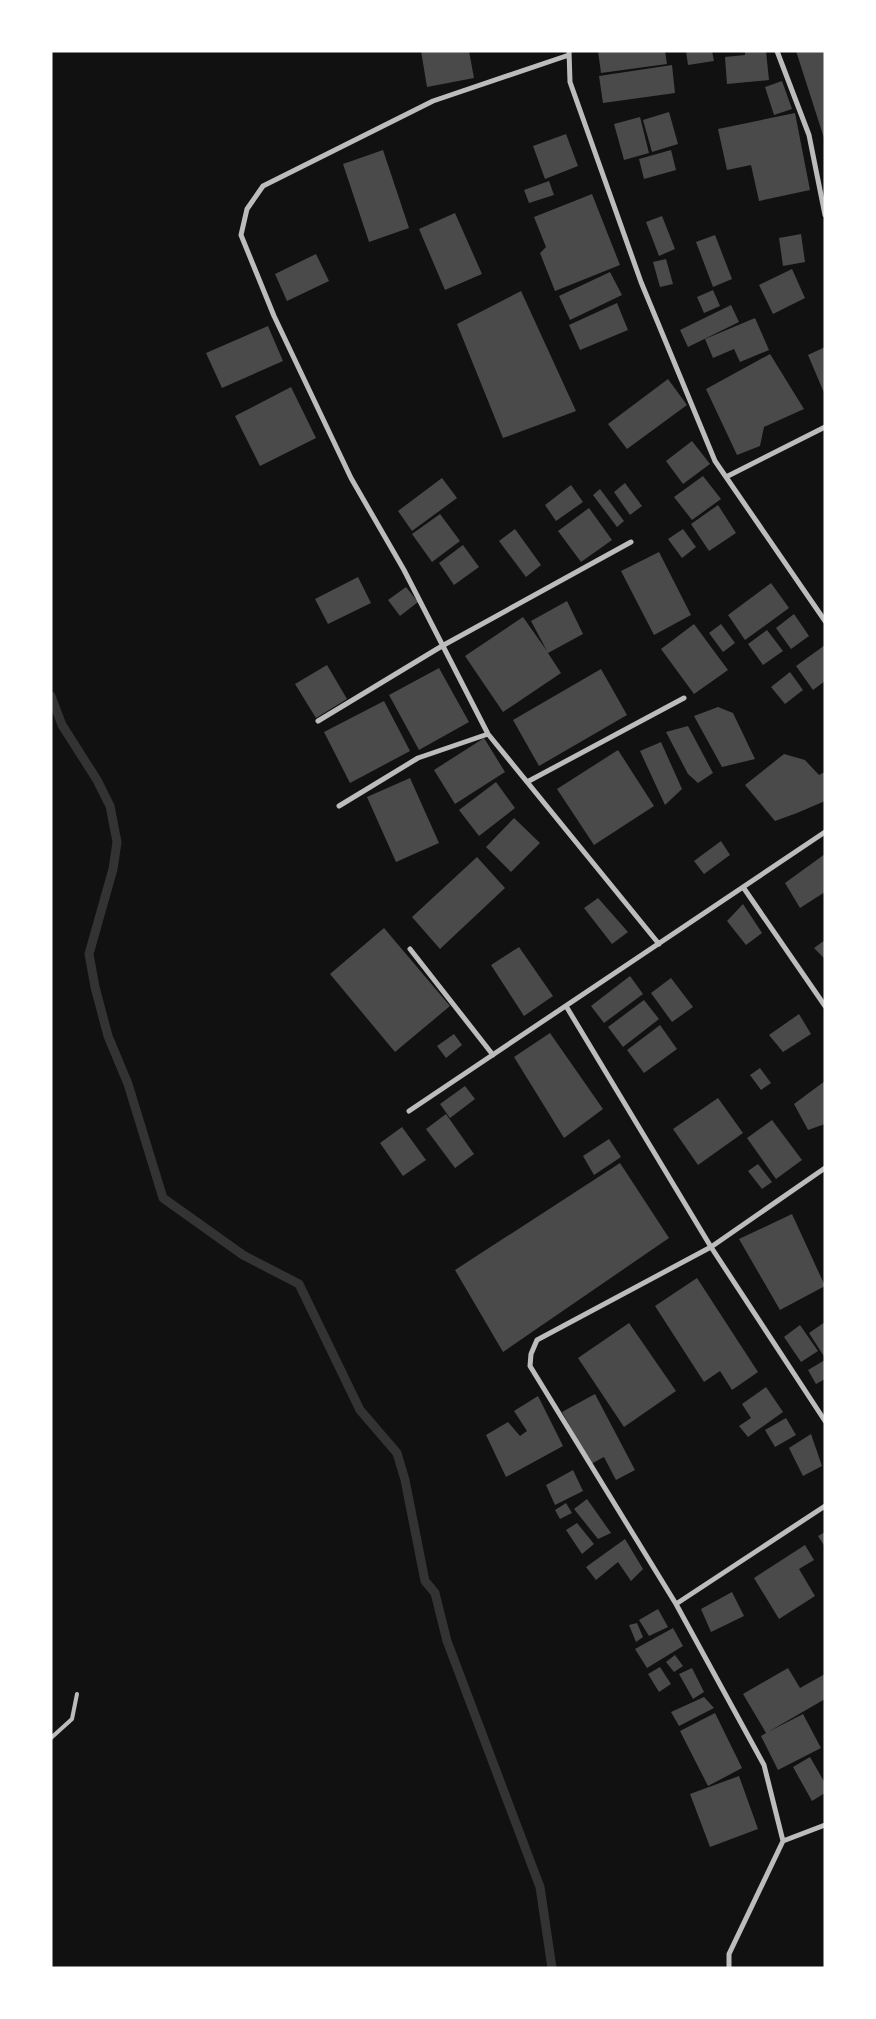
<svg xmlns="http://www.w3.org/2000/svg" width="876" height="2019" font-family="Poppins,sans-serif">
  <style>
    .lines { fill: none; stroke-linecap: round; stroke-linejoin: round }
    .stream { stroke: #333; stroke-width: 9 }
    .building { fill: #4a4a4a }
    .service { stroke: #bcbcbc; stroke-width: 4 }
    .minor { stroke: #bcbcbc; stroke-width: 5 }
  </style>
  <rect width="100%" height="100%" fill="#111"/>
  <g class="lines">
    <path class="stream" d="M 51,696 L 62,725 L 97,780 L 110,806 L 117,842 L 113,869 L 89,954 L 95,987 L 108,1036 L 128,1084 L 163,1198 L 243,1255 L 299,1284 L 360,1410 L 397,1453 L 405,1480 L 425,1581 L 435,1593 L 447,1641 L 540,1887 L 552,1968"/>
  </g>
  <path class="building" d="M 421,51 L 469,51 L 474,78 L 427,87 Z
    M 598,51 L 665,51 L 667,64 L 601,73 Z
    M 686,51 L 712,51 L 714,61 L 688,65 Z
    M 745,51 L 766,51 L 769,80 L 727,84 L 725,57 L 745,55 Z
    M 796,51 L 825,51 L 825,138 L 824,138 Z
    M 672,65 L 675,93 L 603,103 L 599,76 Z
    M 782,81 L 792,109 L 774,115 L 765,87 Z
    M 669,112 L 678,144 L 652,152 L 643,120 Z
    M 795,113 L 810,190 L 759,201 L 751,165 L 727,170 L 718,129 Z
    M 640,117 L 649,153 L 624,160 L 614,124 Z
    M 566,134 L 578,166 L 545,179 L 533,146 Z
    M 383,150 L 409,228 L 369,242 L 343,164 Z
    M 671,150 L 676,170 L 644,179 L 639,159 Z
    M 549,181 L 554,195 L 529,203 L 524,190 Z
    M 592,194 L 620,265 L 555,291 L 540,253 L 546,247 L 534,217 Z
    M 455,213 L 482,274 L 445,290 L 419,229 Z
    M 662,216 L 675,249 L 659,256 L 646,222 Z
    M 801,234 L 805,262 L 783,266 L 779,238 Z
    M 715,235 L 732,279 L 713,287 L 696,242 Z
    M 316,254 L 329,281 L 287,301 L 275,274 Z
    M 666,259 L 673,284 L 660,287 L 653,262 Z
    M 792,269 L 805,298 L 773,314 L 759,285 Z
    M 610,272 L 622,295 L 570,320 L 559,296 Z
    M 713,290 L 720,306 L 704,313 L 697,297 Z
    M 521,291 L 576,411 L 503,438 L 457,324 Z
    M 617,303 L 628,330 L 580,350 L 569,325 Z
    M 731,305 L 739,322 L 688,347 L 680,330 Z
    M 755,318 L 769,350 L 740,362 L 734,349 L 713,358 L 705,339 Z
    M 268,326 L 283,361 L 222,388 L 206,353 Z
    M 825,347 L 825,395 L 808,355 Z
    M 770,354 L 804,409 L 764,427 L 760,446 L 737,455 L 706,389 Z
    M 668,379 L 687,405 L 627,449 L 608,424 Z
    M 291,387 L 316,438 L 260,466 L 235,416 Z
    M 692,441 L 710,464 L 683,484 L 666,461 Z
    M 703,476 L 721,499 L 692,520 L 674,497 Z
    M 442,478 L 457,498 L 412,531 L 398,511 Z
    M 625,483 L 642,506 L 630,515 L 614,492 Z
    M 571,485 L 583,502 L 556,521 L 545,505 Z
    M 600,489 L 624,521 L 617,527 L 593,495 Z
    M 718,505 L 736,533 L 709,551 L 691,524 Z
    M 589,508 L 612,540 L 581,562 L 558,531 Z
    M 440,514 L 460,541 L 432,562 L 412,534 Z
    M 515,529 L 541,565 L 526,577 L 499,541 Z
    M 683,529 L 696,547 L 682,558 L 668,539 Z
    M 463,545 L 479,567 L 454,585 L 439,563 Z
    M 659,552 L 691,615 L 654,635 L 621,571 Z
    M 358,577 L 371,603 L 328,624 L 315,599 Z
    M 771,583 L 789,608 L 745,640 L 728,615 Z
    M 406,587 L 418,602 L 400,616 L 388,600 Z
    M 567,601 L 583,634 L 548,653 L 561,673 L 503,712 L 465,656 L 523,617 L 547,651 L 531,621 Z
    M 794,614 L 809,636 L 791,649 L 776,628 Z
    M 694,624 L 728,670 L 694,694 L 661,649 Z
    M 721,624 L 735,643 L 723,652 L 709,633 Z
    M 767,630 L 783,651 L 763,665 L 748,644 Z
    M 825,645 L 825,681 L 813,690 L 796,666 Z
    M 327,665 L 347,699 L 316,718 L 295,684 Z
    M 439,668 L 469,722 L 419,750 L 389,695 Z
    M 601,669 L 627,715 L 539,766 L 513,720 Z
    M 790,672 L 803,690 L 785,704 L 771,687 Z
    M 384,701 L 410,751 L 350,783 L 324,732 Z
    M 718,707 L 733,713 L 755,759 L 722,767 L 694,716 Z
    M 688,726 L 713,773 L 698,783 L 688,774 L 666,732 Z
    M 484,738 L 505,772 L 455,804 L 434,770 Z
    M 661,742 L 682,789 L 665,805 L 640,751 Z
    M 618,750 L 654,806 L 594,845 L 557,789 Z
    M 784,754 L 805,760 L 819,775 L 825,772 L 825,801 L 797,813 L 775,821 L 745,785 Z
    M 410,778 L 439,843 L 396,862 L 367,797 Z
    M 496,782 L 515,808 L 479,836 L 459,810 Z
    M 514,818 L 540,843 L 511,872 L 486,847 Z
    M 721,841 L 730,855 L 704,874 L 694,861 Z
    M 825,854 L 825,892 L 800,908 L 785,883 Z
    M 477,857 L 505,888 L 440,949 L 412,917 Z
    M 598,898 L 628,932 L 612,944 L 584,908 Z
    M 743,904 L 762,933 L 746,945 L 727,921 Z
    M 384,928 L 450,1006 L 395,1052 L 330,974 Z
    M 825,940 L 825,959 L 814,948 Z
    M 519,947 L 553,996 L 524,1016 L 491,965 Z
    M 630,976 L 643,994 L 604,1023 L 591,1006 Z
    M 671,978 L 693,1007 L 672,1022 L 651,993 Z
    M 644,1000 L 659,1019 L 623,1047 L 608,1027 Z
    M 799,1014 L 811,1034 L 783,1052 L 769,1035 Z
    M 660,1025 L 677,1049 L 644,1073 L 627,1050 Z
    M 550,1033 L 603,1109 L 564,1138 L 514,1057 Z
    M 454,1034 L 462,1045 L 446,1058 L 437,1046 Z
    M 760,1068 L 771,1083 L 761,1090 L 750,1075 Z
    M 825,1081 L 825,1124 L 808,1130 L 794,1104 Z
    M 465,1086 L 475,1099 L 450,1118 L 440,1104 Z
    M 718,1098 L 743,1133 L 698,1165 L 673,1129 Z
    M 446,1114 L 474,1154 L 455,1168 L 426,1129 Z
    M 772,1120 L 802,1160 L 776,1179 L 747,1138 Z
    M 402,1127 L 426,1160 L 403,1176 L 380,1143 Z
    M 609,1139 L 621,1157 L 594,1175 L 583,1156 Z
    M 620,1163 L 669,1238 L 503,1352 L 455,1270 Z
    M 758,1164 L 772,1182 L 762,1189 L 748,1171 Z
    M 792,1214 L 825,1286 L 780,1310 L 739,1239 Z
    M 697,1278 L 758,1372 L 732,1390 L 720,1371 L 704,1382 L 655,1306 Z
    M 825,1322 L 825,1358 L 809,1333 Z
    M 629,1323 L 676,1391 L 624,1427 L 578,1358 Z
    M 800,1325 L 818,1351 L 801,1362 L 784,1337 Z
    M 825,1360 L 825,1379 L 816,1384 L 808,1370 Z
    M 766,1387 L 783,1412 L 748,1437 L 739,1426 L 751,1418 L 742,1404 Z
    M 595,1394 L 635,1470 L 616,1480 L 604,1457 L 591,1464 L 562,1412 Z
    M 538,1396 L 563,1446 L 506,1477 L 486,1435 L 508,1422 L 520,1436 L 527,1431 L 514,1411 Z
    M 786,1418 L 796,1435 L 775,1447 L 765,1430 Z
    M 811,1434 L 822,1466 L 803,1476 L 789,1448 Z
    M 573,1470 L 583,1491 L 555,1505 L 546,1485 Z
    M 587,1499 L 611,1533 L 598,1539 L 574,1509 Z
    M 566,1503 L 572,1513 L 560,1519 L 555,1510 Z
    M 577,1523 L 594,1544 L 582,1554 L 566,1530 Z
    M 825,1532 L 825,1547 L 818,1536 Z
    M 625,1539 L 643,1569 L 631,1581 L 618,1562 L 596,1580 L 586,1567 Z
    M 805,1545 L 814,1560 L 799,1569 L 815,1596 L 779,1619 L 754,1578 Z
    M 732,1592 L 744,1616 L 711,1632 L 701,1609 Z
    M 658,1609 L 668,1627 L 649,1636 L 639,1620 Z
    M 637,1623 L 643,1637 L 636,1642 L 629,1625 Z
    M 673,1628 L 683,1646 L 647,1668 L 635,1649 Z
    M 675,1655 L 683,1666 L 674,1672 L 666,1662 Z
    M 660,1667 L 671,1684 L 659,1692 L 648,1674 Z
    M 692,1668 L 704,1692 L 693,1699 L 679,1674 Z
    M 788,1668 L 800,1688 L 825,1674 L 825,1699 L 768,1732 L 803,1714 L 821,1748 L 778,1770 L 761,1736 L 766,1733 L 743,1694 Z
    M 704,1697 L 714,1708 L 679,1726 L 671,1712 Z
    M 715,1713 L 742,1768 L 708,1786 L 680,1731 Z
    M 810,1757 L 825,1783 L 825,1793 L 812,1801 L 793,1767 Z
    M 739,1776 L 758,1829 L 710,1847 L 690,1794 Z"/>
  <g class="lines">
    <path class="service" d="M 51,1738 L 72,1719 L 77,1694"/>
    <path class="minor" d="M 569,51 L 570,82 L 641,282 L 715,461 L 825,621
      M 777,51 L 809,135 L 825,215
      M 569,55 L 433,101 L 263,186 L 247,209 L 241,235 L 274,316 L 351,478 L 404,570 L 488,734 L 659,944
      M 726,477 L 825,427
      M 318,721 L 442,646 L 631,542
      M 527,782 L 684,698
      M 339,806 L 418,758 L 488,734
      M 743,887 L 825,1006
      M 410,949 L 493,1055
      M 566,1006 L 711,1247 L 825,1421
      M 409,1111 L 825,832
      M 676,1604 L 825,1506
      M 783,1841 L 825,1825
      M 729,1968 L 729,1954 L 783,1841 L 764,1765 L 676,1604 L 530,1366 L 531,1354 L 537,1340 L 711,1247 L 825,1168"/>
  </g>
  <rect width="876" height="2019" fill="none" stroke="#ffffff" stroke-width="105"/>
</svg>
